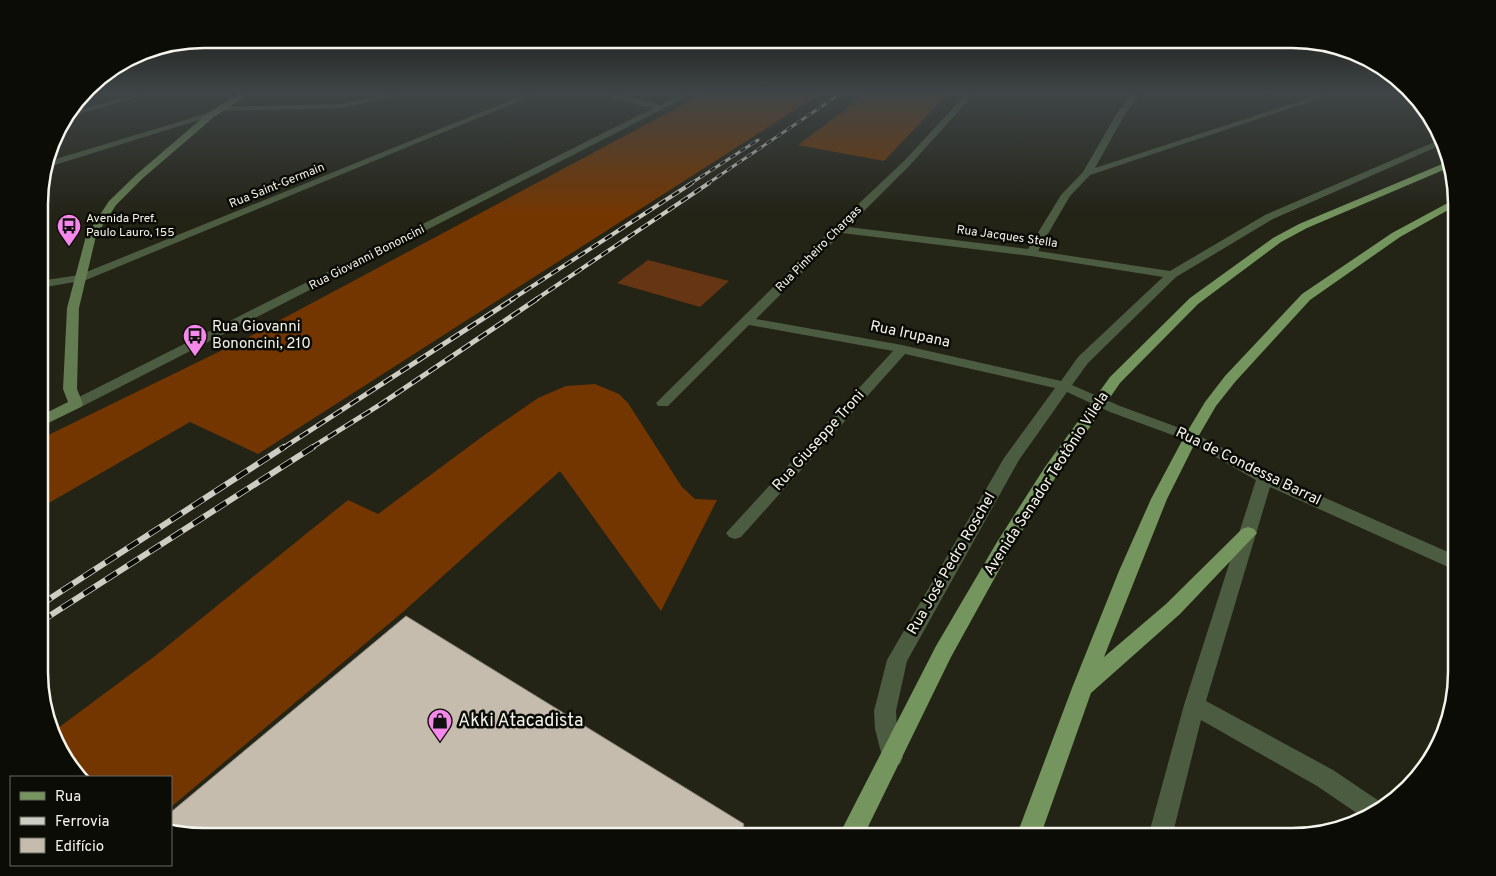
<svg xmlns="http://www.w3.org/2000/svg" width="1496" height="876" font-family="Overpass,sans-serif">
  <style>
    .green { fill: #663513 }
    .forest { fill: #743601 }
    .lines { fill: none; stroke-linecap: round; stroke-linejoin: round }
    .street { fill: #4c5c41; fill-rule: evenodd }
    .secondary { fill: #637c51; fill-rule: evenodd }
    .primary { fill: #74955d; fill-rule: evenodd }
    .rail-far3-casing { stroke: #cdcdc4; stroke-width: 3 }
    .rail-far2-casing { stroke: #cdcdc4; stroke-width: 4 }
    .rail-far1-casing { stroke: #cdcdc4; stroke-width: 5 }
    .rail-casing { stroke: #cdcdc4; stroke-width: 6 }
    .rail-far3 { stroke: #0c0c07; stroke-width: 2; stroke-dasharray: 6; stroke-linecap: butt }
    .rail-far2 { stroke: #0c0c07; stroke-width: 2.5; stroke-dasharray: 8; stroke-linecap: butt }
    .rail-far1 { stroke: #0c0c07; stroke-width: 3; stroke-dasharray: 10; stroke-linecap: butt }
    .rail { stroke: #0c0c07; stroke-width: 4.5; stroke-dasharray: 13; stroke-linecap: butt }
    .shaded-wall { fill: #8a847a }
    .building { fill: #c5bcae; stroke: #8a847a }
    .labels { text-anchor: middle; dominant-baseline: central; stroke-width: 5; stroke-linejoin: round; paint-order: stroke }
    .far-street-label { font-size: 12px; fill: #f4f4ec; stroke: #0c0c07 }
    .far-poi-label { font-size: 12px; fill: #f4f4ec; stroke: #0c0c07; text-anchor: start }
    .poi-label { font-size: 15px; fill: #f4f4ec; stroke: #0c0c07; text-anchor: start }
    .street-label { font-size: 15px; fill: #f4f4ec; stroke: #0c0c07 }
    .near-poi-label { font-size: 18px; fill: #f4f4ec; stroke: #0c0c07; text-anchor: start }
    .rim { fill: none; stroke: #f4f4ec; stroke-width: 2.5 }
  </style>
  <rect width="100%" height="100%" fill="#232316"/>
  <path class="green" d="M 648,260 L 729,281 L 700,307 L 617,283 Z"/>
  <path class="forest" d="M 707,92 L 823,92 L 258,454 L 190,422 L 40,508 L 40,439 L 241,341 Z
    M 869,92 L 949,92 L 884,161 L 798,145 Z
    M 595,384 L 619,394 L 628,403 L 682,487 L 695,499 L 717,500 L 661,611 L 560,471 L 404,611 L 171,807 L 171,777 L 81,777 L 66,764 L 54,731 L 155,656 L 348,500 L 378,514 L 483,436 L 538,398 L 566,386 Z"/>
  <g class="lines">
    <path class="street" d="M 144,92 L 156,92 L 65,118 L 69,113 Z
      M 398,92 L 413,92 L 342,108 L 219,111 L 215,109 L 219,107 L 342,104 Z
      M 531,92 L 541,92 L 86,280 L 40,288 L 40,281 L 79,275 Z
      M 602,92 L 613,92 L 660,105 L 686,92 L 696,92 L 81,407 L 71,407 L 69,404 L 71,401 L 653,108 L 621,101 Z
      M 968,92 L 976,92 L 910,165 L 848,227 L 1028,249 L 1061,195 L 1083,172 L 1117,113 L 1134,92 L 1142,92 L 1125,114 L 1095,168 L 1328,92 L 1339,92 L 1090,175 L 1070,196 L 1038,251 L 1170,271 L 1265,215 L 1439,140 L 1441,145 L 1273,219 L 1176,277 L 1088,363 L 1072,385 L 1120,406 L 1196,434 L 1271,474 L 1457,556 L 1457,571 L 1270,487 L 1206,701 L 1333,770 L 1385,805 L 1375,815 L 1364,818 L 1317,786 L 1201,720 L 1172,837 L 1148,837 L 1184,705 L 1256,480 L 1186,440 L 1110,412 L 1067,392 L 1019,460 L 907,661 L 896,711 L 897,729 L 903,757 L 900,764 L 892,767 L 884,764 L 875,729 L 874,711 L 887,660 L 1004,458 L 1055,388 L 905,354 L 741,537 L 735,539 L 729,537 L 726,533 L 893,351 L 749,325 L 668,406 L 658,406 L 656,403 L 834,227 L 904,161 ZM 842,233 L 1031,256 L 1163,277 L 1078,357 L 1061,381 L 902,345 L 756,319 Z
      M 208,113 L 215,115 L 45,168 L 46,162 Z"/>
    <path class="secondary" d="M 242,92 L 252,92 L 214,117 L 143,178 L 116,205 L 96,236 L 79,308 L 77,389 L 83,404 L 81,407 L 40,427 L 40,416 L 68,402 L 63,389 L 67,308 L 86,236 L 109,201 L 137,174 L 208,113 Z"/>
    <path class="primary" d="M 1447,162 L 1448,168 L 1307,228 L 1281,242 L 1198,304 L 1120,383 L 1057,475 L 1009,552 L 951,657 L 863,837 L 838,837 L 936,646 L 997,542 L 1045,467 L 1110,377 L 1190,298 L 1273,238 L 1299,224 Z
      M 1457,198 L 1457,205 L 1400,237 L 1310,300 L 1235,382 L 1216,406 L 1198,437 L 1167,499 L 1104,657 L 1166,604 L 1242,529 L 1248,527 L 1254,529 L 1257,533 L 1180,614 L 1091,693 L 1040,837 L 1016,837 L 1072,688 L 1119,571 L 1151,499 L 1184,437 L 1205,402 L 1225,376 L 1302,294 L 1392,233 Z"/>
    <defs>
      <path id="rail-far3" d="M 690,184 L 758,140
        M 707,184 L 843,92"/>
      <path id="rail-far2" d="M 511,300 L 692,183
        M 535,300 L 709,183"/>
      <path id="rail-far1" d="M 283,448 L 513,299
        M 311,448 L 381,404 L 537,299"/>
      <path id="rail" d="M 40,605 L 284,447
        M 40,622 L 313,447"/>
    </defs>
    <use href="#rail-far3" class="rail-far3-casing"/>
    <use href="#rail-far2" class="rail-far2-casing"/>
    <use href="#rail-far1" class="rail-far1-casing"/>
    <use href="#rail" class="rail-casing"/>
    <use href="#rail-far3" class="rail-far3"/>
    <use href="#rail-far2" class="rail-far2"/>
    <use href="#rail-far1" class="rail-far1"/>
    <use href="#rail" class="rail"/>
  </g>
  <path class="shaded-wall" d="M 744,824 L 744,837 L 738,837 Z"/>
  <path class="building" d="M 406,616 L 744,824 L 738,837 L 203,837 L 171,829 L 171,812 Z"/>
  <linearGradient id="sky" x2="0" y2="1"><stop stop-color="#13130c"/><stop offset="0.43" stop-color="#3f4547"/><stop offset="1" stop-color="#3f4547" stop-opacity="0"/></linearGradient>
  <rect width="1496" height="215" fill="url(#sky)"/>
  <defs>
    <symbol id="bus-pin" viewBox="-11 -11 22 30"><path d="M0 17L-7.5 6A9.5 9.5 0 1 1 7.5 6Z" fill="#f788eb" stroke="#0c0c07"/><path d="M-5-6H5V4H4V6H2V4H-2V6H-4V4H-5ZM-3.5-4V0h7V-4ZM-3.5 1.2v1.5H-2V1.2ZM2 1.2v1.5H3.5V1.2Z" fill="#111"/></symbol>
    <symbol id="shop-pin" viewBox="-11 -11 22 30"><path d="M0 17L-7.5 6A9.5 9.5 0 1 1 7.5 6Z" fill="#f788eb" stroke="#0c0c07"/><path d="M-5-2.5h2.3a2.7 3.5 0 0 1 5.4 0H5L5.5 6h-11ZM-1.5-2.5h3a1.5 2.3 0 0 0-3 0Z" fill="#111"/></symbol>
  </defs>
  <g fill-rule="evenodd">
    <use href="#bus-pin" x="55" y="212" width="28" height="38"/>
    <use href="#bus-pin" x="181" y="322" width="28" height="38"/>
    <use href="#shop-pin" x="426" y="707" width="28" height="38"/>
  </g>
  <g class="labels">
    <g class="far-street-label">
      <text transform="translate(277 186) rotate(-22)">Rua Saint-Germain</text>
      <text transform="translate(1007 237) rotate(8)">Rua Jacques Stella</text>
      <text transform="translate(819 249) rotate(-45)">Rua Pinheiro Chargas</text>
      <text transform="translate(367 258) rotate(-27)">Rua Giovanni Bononcini</text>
    </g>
    <g class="far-poi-label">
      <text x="86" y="219">Avenida Pref.<tspan x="86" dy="14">Paulo Lauro, 155</tspan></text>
    </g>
    <g class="poi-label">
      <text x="212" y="327">Rua Giovanni<tspan x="212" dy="17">Bononcini, 210</tspan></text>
    </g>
    <g class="street-label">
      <text transform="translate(910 335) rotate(12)">Rua Irupana</text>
      <text transform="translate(819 441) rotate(-48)">Rua Giuseppe Troni</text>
      <text transform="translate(1248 467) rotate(26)">Rua de Condessa Barral</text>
      <text transform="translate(1047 484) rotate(-57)">Avenida Senador Teotônio Vilela</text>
      <text transform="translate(952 564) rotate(-60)">Rua José Pedro Roschel</text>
    </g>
    <g class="near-poi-label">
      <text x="458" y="721">Akki Atacadista</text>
    </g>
  </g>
  <path d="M0 0H1496V876H0ZM204 48H1292A156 156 0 0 1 1448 204V672A156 156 0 0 1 1292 828H204A156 156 0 0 1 48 672V204A156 156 0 0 1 204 48Z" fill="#0c0c07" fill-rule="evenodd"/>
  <path class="rim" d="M204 48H1292A156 156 0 0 1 1448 204V672A156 156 0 0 1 1292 828H204A156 156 0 0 1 48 672V204A156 156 0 0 1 204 48Z"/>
  <rect x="10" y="776" width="162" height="90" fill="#0c0c07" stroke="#696963"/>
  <rect x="20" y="792" width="25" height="8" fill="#74955d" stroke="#696963"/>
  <text x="55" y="801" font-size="15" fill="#f4f4ec">Rua</text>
  <rect x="20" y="817" width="25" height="8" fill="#cdcdc4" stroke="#696963"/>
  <text x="55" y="826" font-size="15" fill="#f4f4ec">Ferrovia</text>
  <rect x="20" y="838" width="25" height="15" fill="#c5bcae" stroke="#696963"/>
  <text x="55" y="851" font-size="15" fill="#f4f4ec">Edifício</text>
</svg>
